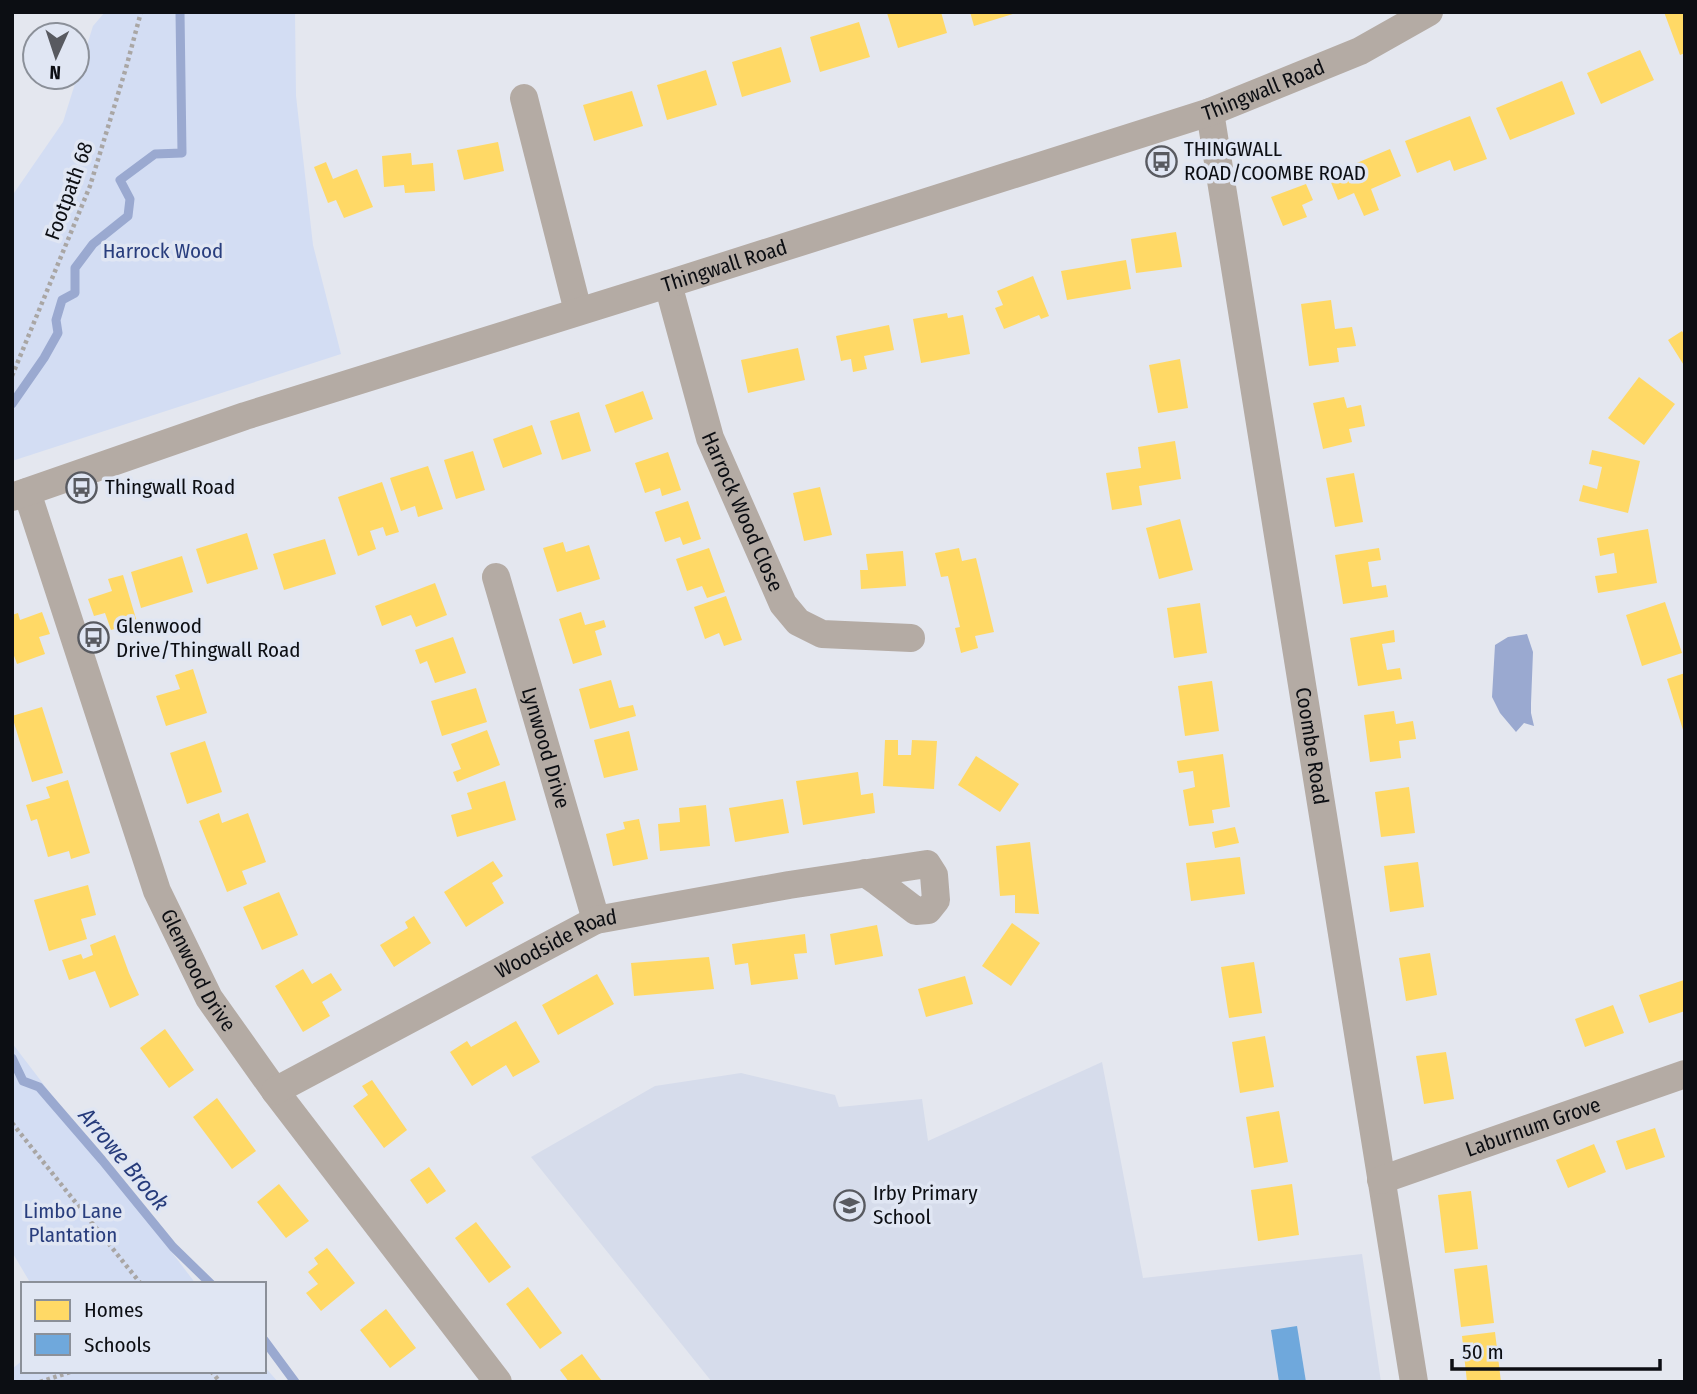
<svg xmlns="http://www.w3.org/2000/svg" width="1697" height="1394" font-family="'Fira Sans Condensed',sans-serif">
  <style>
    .built { fill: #d6dceb }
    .green { fill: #d3ddf3 }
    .water { fill: #9aa9d0 }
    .homes { fill: #ffd966 }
    .schools { fill: #6fa8dc }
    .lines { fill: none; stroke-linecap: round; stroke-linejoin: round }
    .stream { stroke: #9aa9d0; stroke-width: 9 }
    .path { stroke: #a9a6a4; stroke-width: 4.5; stroke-dasharray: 3.5 3.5; stroke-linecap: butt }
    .minor { stroke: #b4aba4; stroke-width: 28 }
    .labels { text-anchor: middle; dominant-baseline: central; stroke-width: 7; stroke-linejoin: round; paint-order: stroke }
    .street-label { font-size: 21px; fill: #0c0e13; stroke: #e0e6f3 }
    .poi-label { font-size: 21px; fill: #0c0e13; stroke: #e0e6f3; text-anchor: start }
    .park-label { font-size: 21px; fill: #283d7d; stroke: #e0e6f3 }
    .water-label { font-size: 23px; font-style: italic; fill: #263b7b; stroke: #e0e6f3 }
  </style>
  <rect width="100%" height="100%" fill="#e4e7ef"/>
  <path class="built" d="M 1102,1062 L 1143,1278 L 1362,1254 L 1381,1382 L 712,1382 L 531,1157 L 655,1086 L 741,1073 L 835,1095 L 839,1107 L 922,1099 L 928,1141 Z"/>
  <path class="green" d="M 105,12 L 295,12 L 296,96 L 313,245 L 341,354 L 12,461 L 12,196 L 63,122 L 93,26 Z
    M 12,1043 L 196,1284 L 31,1284 L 12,1252 Z
    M 23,1360 L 23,1371 L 264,1371 L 264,1366 L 278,1382 L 12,1382 L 12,1369 Z"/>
  <path class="water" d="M 1527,634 L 1533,652 L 1531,703 L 1531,713 L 1534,726 L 1524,723 L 1516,732 L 1500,713 L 1492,697 L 1495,645 L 1508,637 Z"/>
  <path class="homes" d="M 941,12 L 947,33 L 898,48 L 887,13 Z
    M 970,12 L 1015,12 L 1016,13 L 974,26 Z
    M 1664,12 L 1685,12 L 1685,53 L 1680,55 Z
    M 859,22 L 870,57 L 820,72 L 810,37 Z
    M 781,47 L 791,82 L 742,97 L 732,62 Z
    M 1640,50 L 1654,80 L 1601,104 L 1587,73 Z
    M 706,70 L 717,105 L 667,120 L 657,85 Z
    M 1562,81 L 1575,114 L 1510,140 L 1496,108 Z
    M 632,91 L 643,126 L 594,141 L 583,105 Z
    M 1470,116 L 1487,159 L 1454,171 L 1450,160 L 1417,173 L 1405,141 Z
    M 498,142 L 504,171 L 464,180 L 457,150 Z
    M 1390,149 L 1401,176 L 1371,189 L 1379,210 L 1364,216 L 1354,193 L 1338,200 L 1328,175 Z
    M 411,153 L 412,165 L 433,163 L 435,191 L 405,193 L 404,185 L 384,187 L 382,156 Z
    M 326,162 L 333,179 L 357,169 L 373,207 L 344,218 L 336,200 L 328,203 L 314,167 Z
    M 1306,184 L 1313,200 L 1302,205 L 1307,217 L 1283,226 L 1271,197 Z
    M 1176,232 L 1182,267 L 1136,273 L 1131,239 Z
    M 1126,260 L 1131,289 L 1067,300 L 1061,271 Z
    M 1033,276 L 1049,316 L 1041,319 L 1039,315 L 1004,329 L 995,308 L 1003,305 L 997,291 Z
    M 1331,300 L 1335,329 L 1352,327 L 1356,346 L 1337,348 L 1339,362 L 1309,366 L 1301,304 Z
    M 947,313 L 948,318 L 963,315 L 970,354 L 921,363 L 913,319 Z
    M 889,325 L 894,350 L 864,356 L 867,369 L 853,372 L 851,359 L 841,361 L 836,336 Z
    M 1682,331 L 1685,336 L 1685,367 L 1668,340 Z
    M 798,348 L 805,380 L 748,393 L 741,360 Z
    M 1180,359 L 1188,408 L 1158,413 L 1149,365 Z
    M 1639,377 L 1675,404 L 1644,445 L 1608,418 Z
    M 643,391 L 653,419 L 615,433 L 605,405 Z
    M 1344,397 L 1347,408 L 1361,405 L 1365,426 L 1349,429 L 1352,442 L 1323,449 L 1313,403 Z
    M 579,412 L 591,451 L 562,460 L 550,421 Z
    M 532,425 L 542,454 L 503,468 L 493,439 Z
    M 1175,441 L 1181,479 L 1139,486 L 1142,505 L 1112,510 L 1106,473 L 1141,468 L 1138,447 Z
    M 1592,450 L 1640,461 L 1628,513 L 1579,501 L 1583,485 L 1597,489 L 1602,467 L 1589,464 Z
    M 473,451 L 485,490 L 456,499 L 444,460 Z
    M 668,452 L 681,490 L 662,496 L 660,488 L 645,493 L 635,463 Z
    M 428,466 L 443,509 L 418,517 L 415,506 L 401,511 L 390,478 Z
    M 1354,473 L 1363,522 L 1335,527 L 1326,478 Z
    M 382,482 L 399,532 L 386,536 L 383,527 L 370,531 L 376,549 L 358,556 L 338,497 Z
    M 820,487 L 832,535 L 804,541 L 793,493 Z
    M 688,501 L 701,539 L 683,545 L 680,537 L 665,542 L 655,512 Z
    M 1180,519 L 1193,570 L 1159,579 L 1146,528 Z
    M 1648,529 L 1657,583 L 1598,593 L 1595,576 L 1617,573 L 1614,553 L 1600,556 L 1597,538 Z
    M 247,533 L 258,569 L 207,584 L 196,549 Z
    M 325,539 L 336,574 L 284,590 L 273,554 Z
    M 563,542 L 566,552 L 589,545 L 600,579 L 557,592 L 543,548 Z
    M 709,548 L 725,592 L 707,598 L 702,586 L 687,591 L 676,559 Z
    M 959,548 L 962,561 L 976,558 L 994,632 L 975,636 L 978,648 L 961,653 L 955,628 L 960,627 L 948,576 L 941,577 L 935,553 Z
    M 1379,548 L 1381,560 L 1368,562 L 1372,587 L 1386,585 L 1388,597 L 1343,604 L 1335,555 Z
    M 903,551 L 906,586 L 861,589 L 860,570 L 868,570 L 866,554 Z
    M 182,556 L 193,592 L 141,608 L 131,572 Z
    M 123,575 L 137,622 L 111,630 L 105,613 L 94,616 L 88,599 L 112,591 L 108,579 Z
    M 435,583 L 447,615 L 416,627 L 411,615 L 382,626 L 375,606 Z
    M 726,596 L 742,640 L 724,646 L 719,633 L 705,639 L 694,607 Z
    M 1665,602 L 1682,653 L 1642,666 L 1626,615 Z
    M 1200,603 L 1207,653 L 1174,658 L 1167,608 Z
    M 42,612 L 50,634 L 39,637 L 45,654 L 17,664 L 12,650 L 12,615 L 18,613 L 20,620 Z
    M 581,612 L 585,625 L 604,620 L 606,627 L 595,631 L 602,655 L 573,664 L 559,619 Z
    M 1394,630 L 1395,642 L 1382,644 L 1387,670 L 1400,668 L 1402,679 L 1358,686 L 1350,638 Z
    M 453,637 L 466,673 L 435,683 L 427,661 L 420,664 L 415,650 Z
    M 193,669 L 207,713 L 166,726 L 156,696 L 180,689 L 175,675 Z
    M 1685,673 L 1685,733 L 1684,733 L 1667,679 Z
    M 611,680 L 619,708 L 633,705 L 636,716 L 590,729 L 579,689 Z
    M 1212,681 L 1219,731 L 1185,736 L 1178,686 Z
    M 476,688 L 487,722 L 442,736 L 431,701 Z
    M 42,707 L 63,773 L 32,782 L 12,716 Z
    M 1394,711 L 1396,724 L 1413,721 L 1416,739 L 1399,741 L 1401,758 L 1370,762 L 1364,715 Z
    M 487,730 L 500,765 L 457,782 L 453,772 L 461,769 L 451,744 Z
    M 629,731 L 638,770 L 604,778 L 594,740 Z
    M 885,740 L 898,740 L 898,755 L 911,755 L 912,740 L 937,741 L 934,789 L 883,786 Z
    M 205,741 L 222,792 L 187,804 L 170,753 Z
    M 1223,754 L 1230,807 L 1212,810 L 1214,823 L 1189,826 L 1183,790 L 1195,787 L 1193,771 L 1179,773 L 1177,761 Z
    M 976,756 L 1019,784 L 1000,812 L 958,785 Z
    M 858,772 L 861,795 L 873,793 L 875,813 L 803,825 L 796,781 Z
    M 68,780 L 90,853 L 71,859 L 69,851 L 48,857 L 37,819 L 31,821 L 26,805 L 50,798 L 46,787 Z
    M 505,781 L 516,820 L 457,837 L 451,815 L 472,809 L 467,793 Z
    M 1409,787 L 1415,833 L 1381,837 L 1375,792 Z
    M 783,799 L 789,833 L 735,842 L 729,808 Z
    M 706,805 L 710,846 L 660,851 L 658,824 L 680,822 L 679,808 Z
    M 219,813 L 222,823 L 248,813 L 266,862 L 242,871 L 247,884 L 227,892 L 199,821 Z
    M 639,819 L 648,859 L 613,866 L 606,834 L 625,829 L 623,822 Z
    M 1235,827 L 1239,843 L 1215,848 L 1212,832 Z
    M 1030,842 L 1033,867 L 1039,914 L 1015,913 L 1015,895 L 1000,896 L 996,846 Z
    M 1240,857 L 1245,894 L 1191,901 L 1186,863 Z
    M 493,861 L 503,876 L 492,883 L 504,903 L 466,927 L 444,892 Z
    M 1418,862 L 1424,907 L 1390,912 L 1384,866 Z
    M 88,885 L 96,915 L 81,919 L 87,939 L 49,951 L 34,900 Z
    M 279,892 L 298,935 L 262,950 L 243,907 Z
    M 414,916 L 431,943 L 394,967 L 380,945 L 408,928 L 405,922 Z
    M 1012,923 L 1040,943 L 1011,986 L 982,966 Z
    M 877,925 L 883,956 L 835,965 L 830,934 Z
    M 805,934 L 807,953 L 794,954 L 798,979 L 751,985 L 748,963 L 735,965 L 732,944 Z
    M 115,935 L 129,973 L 139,995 L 110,1008 L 95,971 L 69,980 L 62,960 L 81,954 L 83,959 L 93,955 L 90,945 Z
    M 1430,953 L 1437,995 L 1406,1001 L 1399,958 Z
    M 709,957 L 714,989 L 634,996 L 631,963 Z
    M 1254,962 L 1262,1013 L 1229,1018 L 1221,967 Z
    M 303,969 L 312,984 L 331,973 L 342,990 L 322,1002 L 330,1016 L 303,1032 L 275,986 Z
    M 597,974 L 614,1004 L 558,1035 L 542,1005 Z
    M 965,976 L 973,1004 L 926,1017 L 918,989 Z
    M 1684,980 L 1685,1011 L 1649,1023 L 1639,995 Z
    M 1613,1005 L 1624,1033 L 1585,1047 L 1575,1019 Z
    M 516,1021 L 540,1062 L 513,1077 L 506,1065 L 472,1086 L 450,1052 L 467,1041 L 471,1047 Z
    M 165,1029 L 194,1070 L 169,1088 L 140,1048 Z
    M 1265,1036 L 1274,1087 L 1240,1093 L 1232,1042 Z
    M 1446,1052 L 1454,1099 L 1424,1104 L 1416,1056 Z
    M 372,1080 L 407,1130 L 384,1148 L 353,1106 L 368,1095 L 362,1086 Z
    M 217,1098 L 256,1151 L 232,1169 L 193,1117 Z
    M 1279,1111 L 1288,1162 L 1254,1168 L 1246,1117 Z
    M 1655,1128 L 1665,1157 L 1626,1170 L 1616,1141 Z
    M 1594,1144 L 1606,1172 L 1568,1188 L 1556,1160 Z
    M 429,1167 L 446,1191 L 427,1204 L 410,1180 Z
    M 279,1184 L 309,1221 L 286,1238 L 257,1202 Z
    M 1292,1184 L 1299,1235 L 1258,1241 L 1251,1190 Z
    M 1471,1191 L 1478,1249 L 1445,1253 L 1438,1195 Z
    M 476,1222 L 511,1267 L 489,1283 L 455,1238 Z
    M 327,1248 L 355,1283 L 321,1311 L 306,1293 L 318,1284 L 308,1272 L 318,1264 L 314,1258 Z
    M 1487,1265 L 1494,1323 L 1461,1327 L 1454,1269 Z
    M 528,1287 L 562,1333 L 540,1349 L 506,1304 Z
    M 386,1309 L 416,1348 L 390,1368 L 360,1330 Z
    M 1495,1332 L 1501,1382 L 1467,1382 L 1462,1336 Z
    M 582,1354 L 598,1376 L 603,1382 L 569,1382 L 560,1370 Z"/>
  <path class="schools" d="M 1297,1326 L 1306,1382 L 1279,1382 L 1271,1330 Z"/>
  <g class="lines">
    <path class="stream" d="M 12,404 L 44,358 L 58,333 L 56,320 L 62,300 L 75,293 L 75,268 L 93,244 L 128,216 L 130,199 L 120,180 L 155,154 L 182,153 L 180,12
      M 12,1058 L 23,1081 L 39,1087 L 102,1160 L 173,1247 L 211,1284
      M 264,1340 L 295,1382"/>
    <path class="path" d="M 12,376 L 90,186 L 126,68 L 141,12
      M 12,1123 L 141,1284
      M 211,1371 L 220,1382
      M 40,1382 L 73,1371"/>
    <g class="minor">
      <path d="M 524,98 L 578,311"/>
      <path id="s1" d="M 1210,112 L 1414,1382"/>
      <path id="s2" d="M 668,284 L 710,438 L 783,604 L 798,622 L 822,634 L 911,638"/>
      <path id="s3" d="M 27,492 L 157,891 L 209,998 L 275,1091 L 498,1382"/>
      <path id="s4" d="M 12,497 L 245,416 L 668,284 L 1210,112 L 1360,51 L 1429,12"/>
      <path id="s5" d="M 496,577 L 596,920"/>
      <path id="s6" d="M 275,1091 L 596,920 L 789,885 L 927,864 L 934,875 L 936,900 L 928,910 L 916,911 L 878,882 L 865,873"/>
      <path id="s7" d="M 1381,1180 L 1685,1074"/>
    </g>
  </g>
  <defs>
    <symbol id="bus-ring" viewBox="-11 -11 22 22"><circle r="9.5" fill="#e0e6f3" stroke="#585a60" stroke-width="1.5"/><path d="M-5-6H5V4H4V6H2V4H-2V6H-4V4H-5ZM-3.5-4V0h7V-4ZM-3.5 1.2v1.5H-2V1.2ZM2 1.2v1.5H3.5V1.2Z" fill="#585a60"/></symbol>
    <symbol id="school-ring" viewBox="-11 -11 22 22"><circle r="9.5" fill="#e0e6f3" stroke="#585a60" stroke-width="1.5"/><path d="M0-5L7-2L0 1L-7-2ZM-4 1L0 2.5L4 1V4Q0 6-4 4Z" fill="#585a60"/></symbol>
  </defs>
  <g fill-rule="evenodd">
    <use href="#bus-ring" x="1144" y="144" width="35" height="35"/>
    <use href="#bus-ring" x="64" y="470" width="35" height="35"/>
    <use href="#bus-ring" x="76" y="620" width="35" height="35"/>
    <use href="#school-ring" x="832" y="1188" width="35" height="35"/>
  </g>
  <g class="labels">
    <g class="street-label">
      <text stroke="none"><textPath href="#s4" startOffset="1316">Thingwall Road</textPath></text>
      <text transform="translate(69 191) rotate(-70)">Footpath 68</text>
      <text stroke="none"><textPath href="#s4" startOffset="749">Thingwall Road</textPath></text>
      <text stroke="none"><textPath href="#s2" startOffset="240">Harrock Wood Close</textPath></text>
      <text stroke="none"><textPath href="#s1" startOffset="642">Coombe Road</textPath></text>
      <text stroke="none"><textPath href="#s5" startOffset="178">Lynwood Drive</textPath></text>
      <text stroke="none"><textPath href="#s6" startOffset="318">Woodside Road</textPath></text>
      <text stroke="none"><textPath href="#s3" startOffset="509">Glenwood Drive</textPath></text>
      <text stroke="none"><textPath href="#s7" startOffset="161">Laburnum Grove</textPath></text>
    </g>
    <g class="poi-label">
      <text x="1184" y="149">THINGWALL<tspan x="1184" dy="24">ROAD/COOMBE ROAD</tspan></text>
      <text x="105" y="487">Thingwall Road</text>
      <text x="116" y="626">Glenwood<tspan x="116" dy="24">Drive/Thingwall Road</tspan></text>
      <text x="873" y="1193">Irby Primary<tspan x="873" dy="24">School</tspan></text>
    </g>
    <g class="park-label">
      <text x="163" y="251">Harrock Wood</text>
      <text x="73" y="1211">Limbo Lane<tspan x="73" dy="24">Plantation</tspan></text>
    </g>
    <g class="water-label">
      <text transform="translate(124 1159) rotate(50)">Arrowe Brook</text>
    </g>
  </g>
  <rect width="1697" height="1394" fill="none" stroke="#0c0e13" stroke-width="28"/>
  <rect x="21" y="1282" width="245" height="91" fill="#e0e6f3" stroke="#8b9099" stroke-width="2"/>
  <rect x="35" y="1300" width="35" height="21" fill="#ffd966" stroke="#8b9099" stroke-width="2"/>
  <text x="84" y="1317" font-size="21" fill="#0c0e13">Homes</text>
  <rect x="35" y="1334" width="35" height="21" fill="#6fa8dc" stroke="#8b9099" stroke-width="2"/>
  <text x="84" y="1352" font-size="21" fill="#0c0e13">Schools</text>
  <g transform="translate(56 56) rotate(183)"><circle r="33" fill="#e0e6f3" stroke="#8b9099" stroke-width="2"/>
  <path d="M0-5L12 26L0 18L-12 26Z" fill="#585a60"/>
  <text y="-10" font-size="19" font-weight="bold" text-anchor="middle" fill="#0c0e13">N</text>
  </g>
  <path d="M1452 1359v10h208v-10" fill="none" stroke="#0c0e13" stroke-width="3.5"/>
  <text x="1462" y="1359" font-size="21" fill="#0c0e13" stroke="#e0e6f3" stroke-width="5" paint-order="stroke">50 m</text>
</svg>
